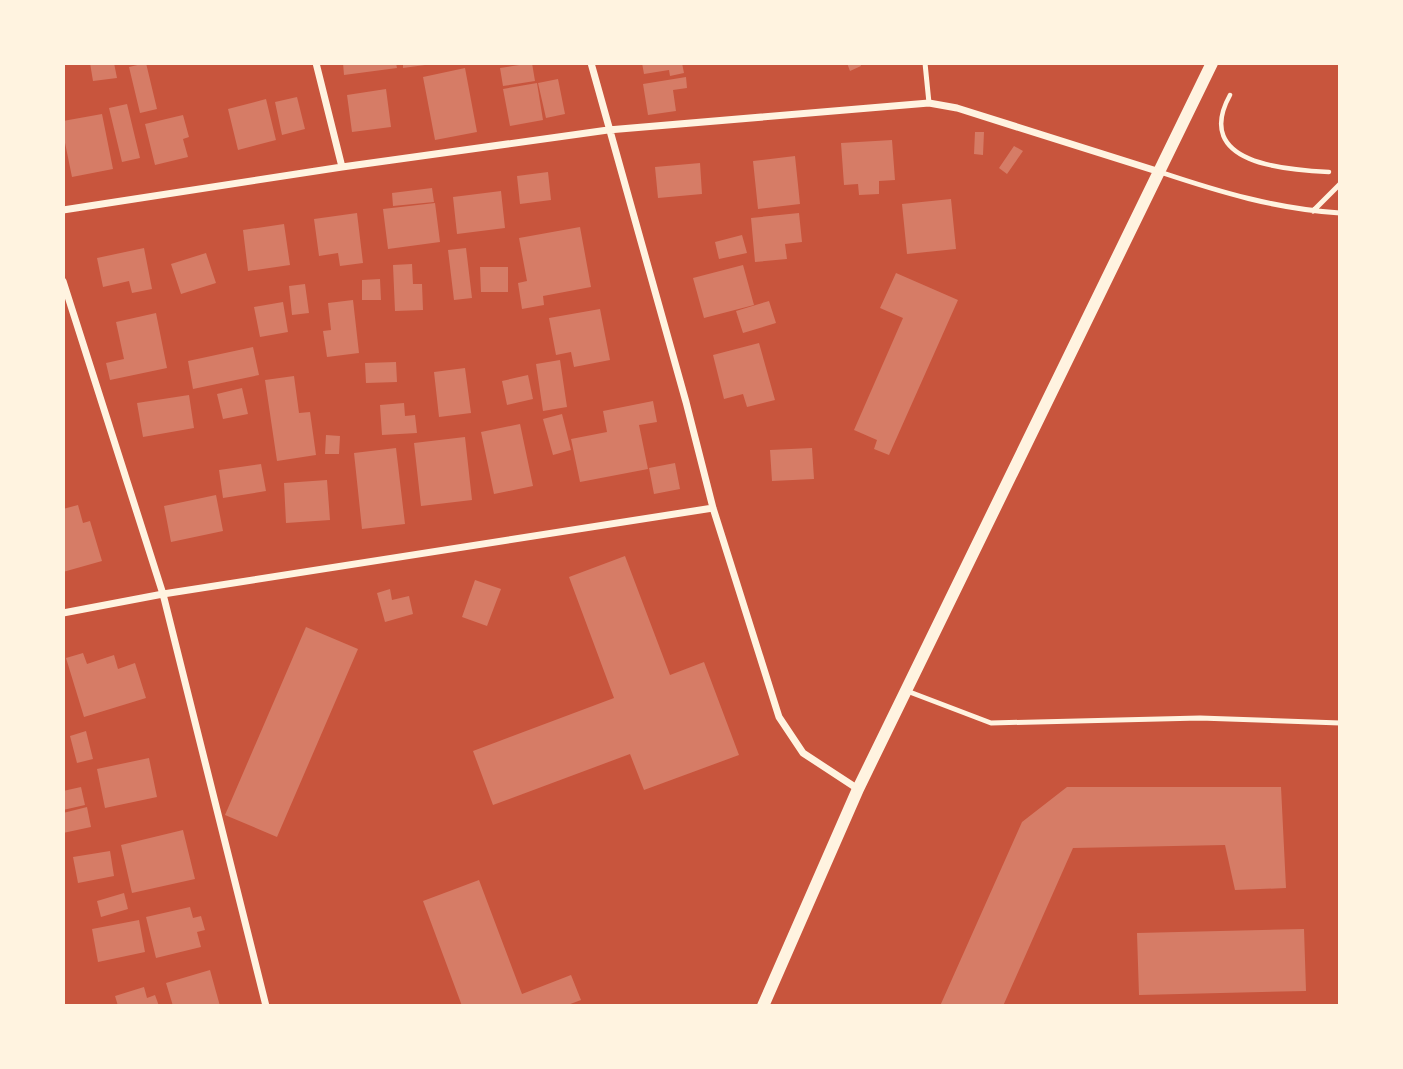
<svg xmlns="http://www.w3.org/2000/svg" width="1403" height="1069" font-family="'Alegreya Sans',sans-serif">
  <style>
    .building { fill: #d67c66 }
    .lines { fill: none; stroke-linecap: round; stroke-linejoin: round }
    .path { stroke: #fff3e0; stroke-width: 4.5 }
    .service { stroke: #fff3e0; stroke-width: 5 }
    .minor { stroke: #fff3e0; stroke-width: 7 }
    .tertiary { stroke: #fff3e0; stroke-width: 12 }
  </style>
  <rect width="100%" height="100%" fill="#c8553d"/>
  <path class="building" d="M 90,63 L 114,63 L 117,78 L 93,81 Z
    M 146,63 L 157,109 L 140,113 L 129,67 Z
    M 343,63 L 396,63 L 397,68 L 344,75 Z
    M 403,63 L 425,63 L 425,65 L 403,68 Z
    M 532,63 L 535,81 L 503,86 L 500,68 Z
    M 642,63 L 682,63 L 684,73 L 670,76 L 669,70 L 644,74 Z
    M 847,63 L 860,63 L 861,66 L 850,71 Z
    M 465,68 L 477,132 L 435,140 L 423,77 Z
    M 686,77 L 687,88 L 673,90 L 676,111 L 648,115 L 643,84 Z
    M 558,79 L 565,114 L 546,118 L 538,83 Z
    M 537,83 L 543,120 L 510,126 L 503,89 Z
    M 386,89 L 391,127 L 352,132 L 347,95 Z
    M 297,97 L 305,129 L 282,135 L 275,102 Z
    M 266,99 L 276,140 L 238,150 L 228,109 Z
    M 127,104 L 140,158 L 122,162 L 109,108 Z
    M 102,114 L 113,169 L 72,177 L 63,133 L 63,121 Z
    M 183,115 L 189,137 L 183,139 L 188,157 L 155,165 L 145,124 Z
    M 975,132 L 984,132 L 983,155 L 974,154 Z
    M 892,140 L 895,180 L 879,181 L 879,194 L 859,195 L 858,184 L 844,185 L 841,143 Z
    M 1014,146 L 1023,151 L 1007,174 L 999,168 Z
    M 795,156 L 800,204 L 758,209 L 753,161 Z
    M 700,163 L 702,194 L 658,198 L 655,167 Z
    M 548,172 L 551,200 L 520,204 L 517,176 Z
    M 432,188 L 434,202 L 393,206 L 392,193 Z
    M 501,191 L 505,228 L 457,234 L 453,197 Z
    M 951,199 L 956,249 L 907,254 L 902,204 Z
    M 435,203 L 440,242 L 388,249 L 383,209 Z
    M 357,213 L 363,263 L 340,266 L 338,253 L 319,256 L 314,219 Z
    M 799,213 L 802,242 L 785,244 L 787,259 L 755,262 L 751,218 Z
    M 284,224 L 290,265 L 248,271 L 243,230 Z
    M 580,227 L 591,287 L 543,296 L 544,305 L 522,309 L 518,283 L 527,281 L 519,238 Z
    M 742,235 L 747,253 L 719,259 L 715,242 Z
    M 144,248 L 152,289 L 132,293 L 129,281 L 103,287 L 97,258 Z
    M 466,248 L 472,298 L 454,300 L 448,250 Z
    M 206,253 L 216,283 L 181,294 L 171,264 Z
    M 412,264 L 413,284 L 422,284 L 423,310 L 395,311 L 393,265 Z
    M 743,265 L 754,305 L 704,318 L 693,278 Z
    M 480,267 L 508,267 L 508,292 L 481,292 Z
    M 896,273 L 958,300 L 889,455 L 874,449 L 877,440 L 854,430 L 903,318 L 880,308 Z
    M 380,279 L 381,300 L 362,300 L 362,280 Z
    M 305,284 L 309,313 L 292,315 L 289,286 Z
    M 353,300 L 359,353 L 327,357 L 323,331 L 331,330 L 328,303 Z
    M 769,301 L 776,323 L 743,333 L 736,311 Z
    M 283,302 L 288,332 L 260,337 L 254,307 Z
    M 600,309 L 610,360 L 574,367 L 571,352 L 556,355 L 549,318 Z
    M 156,313 L 167,368 L 110,380 L 106,363 L 124,359 L 116,322 Z
    M 759,343 L 775,400 L 747,407 L 743,394 L 724,399 L 713,355 Z
    M 253,347 L 259,375 L 193,389 L 188,361 Z
    M 560,360 L 567,407 L 543,411 L 536,364 Z
    M 396,362 L 397,382 L 366,383 L 365,363 Z
    M 465,368 L 471,413 L 439,417 L 434,372 Z
    M 528,375 L 533,399 L 507,405 L 502,381 Z
    M 294,376 L 299,413 L 310,412 L 316,455 L 277,461 L 265,380 Z
    M 242,388 L 248,414 L 223,419 L 217,394 Z
    M 189,395 L 194,428 L 143,437 L 137,403 Z
    M 653,401 L 657,422 L 639,425 L 648,469 L 580,482 L 571,439 L 607,432 L 603,411 Z
    M 404,403 L 405,416 L 415,415 L 417,433 L 382,435 L 380,405 Z
    M 562,414 L 571,450 L 553,455 L 543,419 Z
    M 520,424 L 533,486 L 494,494 L 481,432 Z
    M 326,435 L 340,436 L 339,454 L 325,454 Z
    M 465,437 L 472,500 L 421,506 L 414,443 Z
    M 396,448 L 405,524 L 362,529 L 354,453 Z
    M 812,448 L 814,479 L 772,481 L 770,450 Z
    M 675,463 L 680,489 L 654,494 L 649,468 Z
    M 261,464 L 266,491 L 223,498 L 219,470 Z
    M 327,480 L 330,520 L 286,523 L 284,483 Z
    M 216,495 L 223,531 L 171,542 L 164,506 Z
    M 78,505 L 83,523 L 90,521 L 102,561 L 63,572 L 63,509 Z
    M 625,556 L 670,675 L 704,662 L 739,755 L 644,790 L 630,754 L 493,805 L 473,751 L 614,698 L 569,577 Z
    M 475,580 L 501,589 L 487,626 L 462,617 Z
    M 390,589 L 392,600 L 409,596 L 413,614 L 385,622 L 377,593 Z
    M 306,627 L 358,649 L 277,837 L 225,815 Z
    M 83,653 L 87,664 L 114,655 L 118,669 L 135,663 L 146,698 L 84,717 L 66,658 Z
    M 86,731 L 93,759 L 77,763 L 70,736 Z
    M 149,758 L 157,797 L 105,808 L 97,769 Z
    M 81,787 L 85,805 L 63,810 L 63,791 Z
    M 1067,787 L 1281,787 L 1286,888 L 1235,890 L 1225,845 L 1073,848 L 1003,1006 L 940,1006 L 1022,822 Z
    M 87,807 L 91,827 L 63,833 L 63,813 Z
    M 183,830 L 195,879 L 132,893 L 121,845 Z
    M 110,851 L 114,876 L 78,883 L 73,857 Z
    M 479,880 L 522,994 L 571,975 L 581,1000 L 565,1006 L 462,1006 L 423,901 Z
    M 124,893 L 128,909 L 101,917 L 97,901 Z
    M 190,907 L 193,918 L 201,916 L 205,930 L 197,932 L 201,947 L 156,958 L 146,917 Z
    M 139,920 L 145,952 L 98,962 L 92,929 Z
    M 1304,929 L 1306,991 L 1139,995 L 1137,933 Z
    M 210,970 L 220,1006 L 173,1006 L 166,983 Z
    M 144,987 L 147,998 L 155,995 L 159,1006 L 118,1006 L 115,996 Z"/>
  <g class="lines">
    <path class="path" d="M 1230,95 C 1192,164 1286,170 1329,172"/>
    <path class="service" d="M 925,63 L 929,103
      M 1160,172 C 1220,192 1276,209 1340,213
      M 1313,211 L 1340,184
      M 907,691 L 991,723 L 1200,718 L 1340,723"/>
    <path class="minor" d="M 316,63 L 342,167
      M 591,63 L 686,402 L 713,508 L 779,717 L 803,753 L 858,789
      M 63,210 L 342,167 L 608,130 L 929,103 L 957,108 L 1160,172
      M 63,281 L 163,594 L 266,1006
      M 63,613 L 163,594 L 713,508"/>
    <path class="tertiary" d="M 763,1006 L 858,789 L 1212,63"/>
  </g>
  <rect width="1403" height="1069" fill="none" stroke="#fff3e0" stroke-width="130"/>
</svg>
